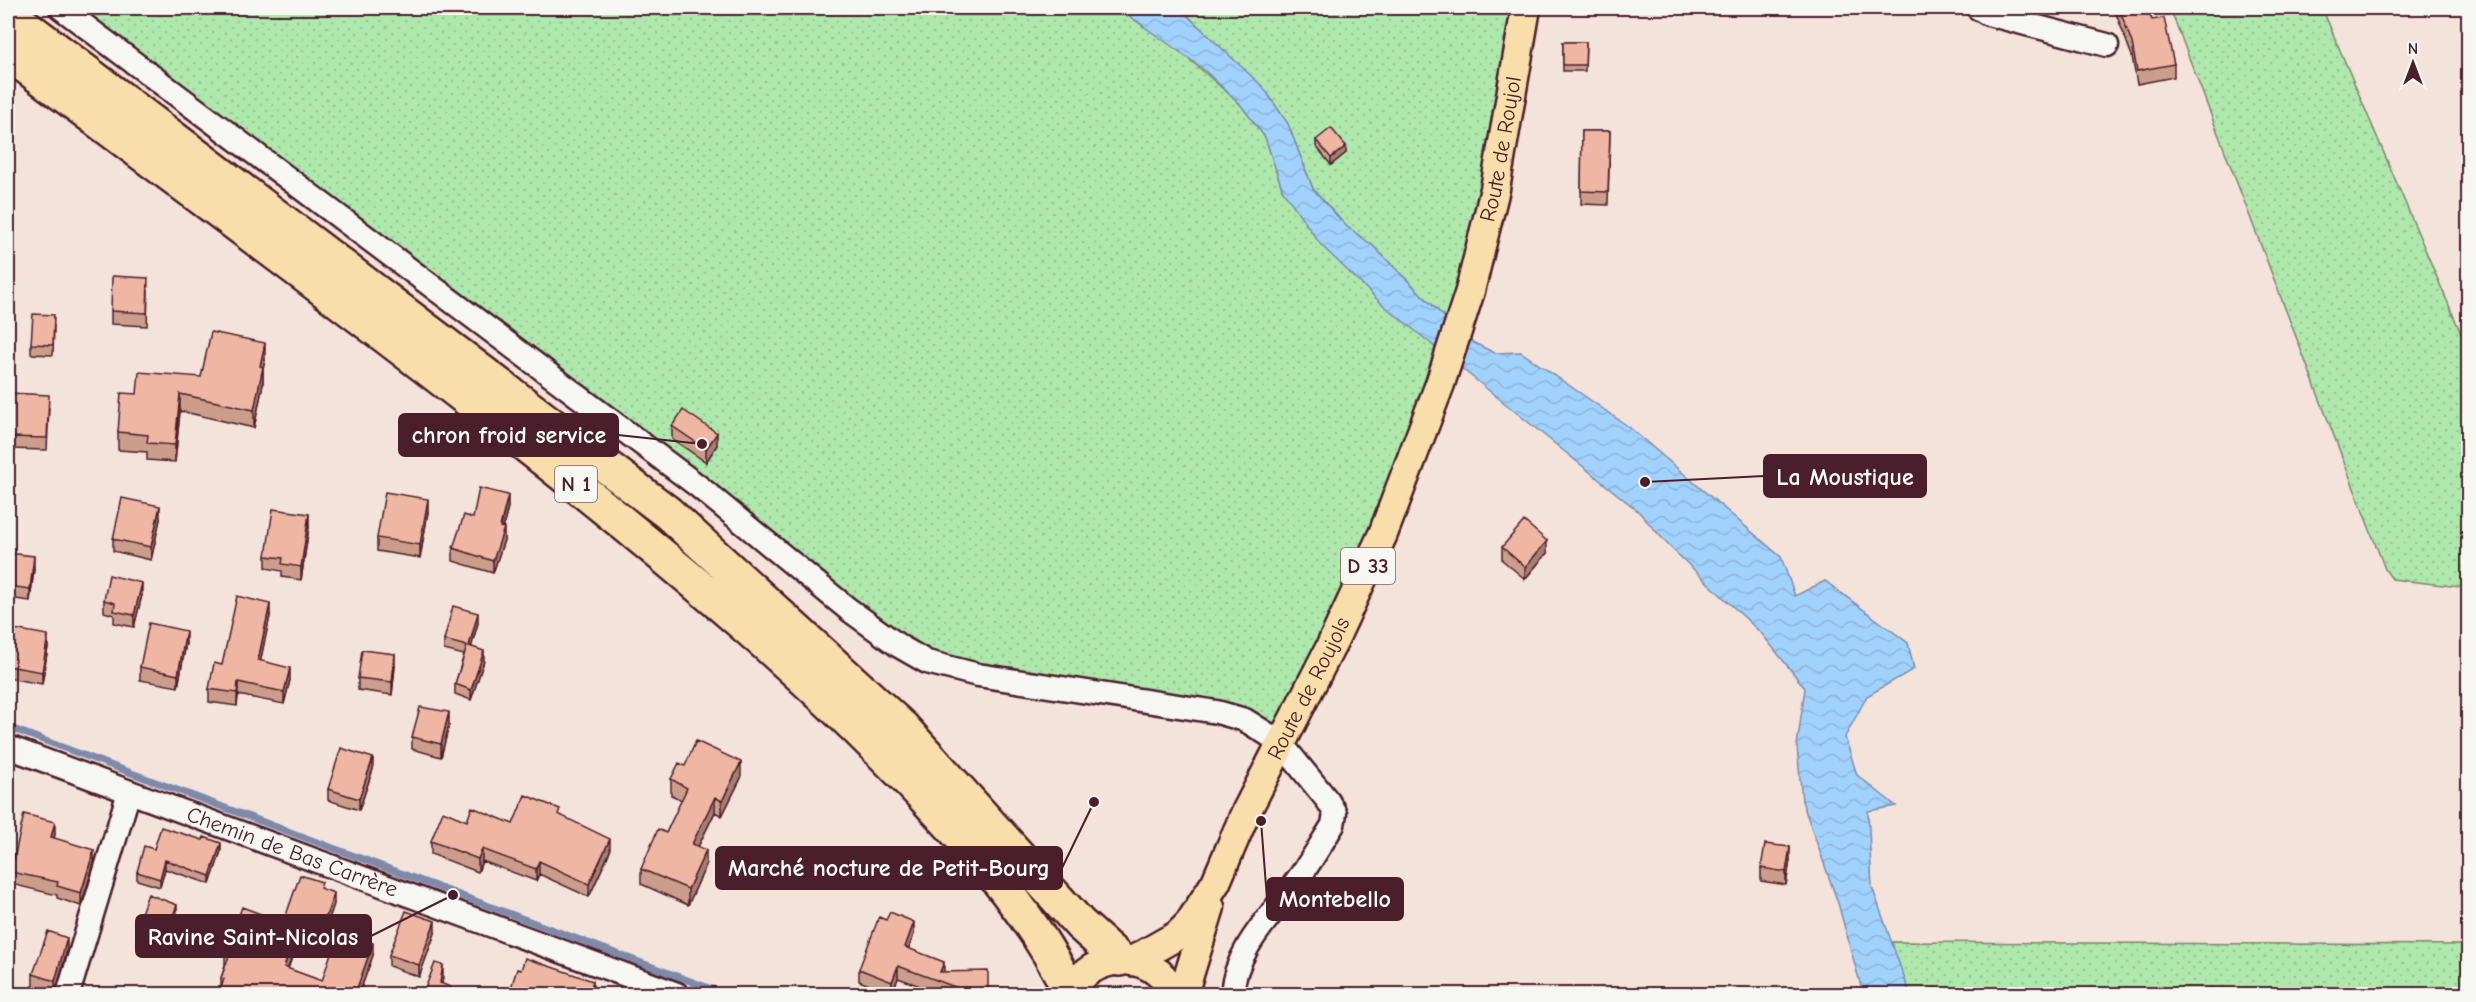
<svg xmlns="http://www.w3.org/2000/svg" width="2476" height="1002" font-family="'Comic Neue',sans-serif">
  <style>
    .grass { fill: url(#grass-dots); stroke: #7c846c; stroke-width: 1.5 }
    .water { fill: url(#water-waves); stroke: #7e8aaa; stroke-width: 1.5 }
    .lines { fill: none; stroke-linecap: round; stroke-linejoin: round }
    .stream { stroke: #7e8aaa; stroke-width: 7 }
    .minor-casing { stroke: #4a1f2b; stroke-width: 27 }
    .major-casing { stroke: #4a1f2b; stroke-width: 33 }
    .highway-casing { stroke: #4a1f2b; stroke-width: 38 }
    .minor { stroke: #f6f6f2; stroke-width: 22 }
    .major { stroke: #f8deab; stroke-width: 28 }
    .highway { stroke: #f8deab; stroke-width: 33 }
    .wall { fill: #cd9d8c; stroke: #4a1f2b; stroke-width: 1.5 }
    .shaded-wall { fill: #a77f72; stroke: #4a1f2b; stroke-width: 1.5 }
    .building { fill: #eeb6a3; stroke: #4a1f2b; stroke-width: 1.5 }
    .labels { text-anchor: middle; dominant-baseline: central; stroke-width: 5; stroke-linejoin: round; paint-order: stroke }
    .shield { fill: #f6f6f2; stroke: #7e6067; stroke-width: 1.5 }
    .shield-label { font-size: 21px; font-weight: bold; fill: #4a1f2b }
    .street-label { font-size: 22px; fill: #4a1f2b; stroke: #f6f6f2 }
    .leader { fill: none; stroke: #4a1f2b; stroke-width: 2 }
    .callout-dot { fill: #4a1f2b; stroke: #f6f6f2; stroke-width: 2 }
    .callout { fill: #4a1f2b; stroke: #4a1f2b; stroke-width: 2 }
    .callout-label { font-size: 24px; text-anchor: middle; font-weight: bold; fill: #fff }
  </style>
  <defs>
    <pattern id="grass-dots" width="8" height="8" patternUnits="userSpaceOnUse" patternTransform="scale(1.5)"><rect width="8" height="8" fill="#afe8ad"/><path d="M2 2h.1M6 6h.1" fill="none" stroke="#98c795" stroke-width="1.8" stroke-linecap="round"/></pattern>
    <pattern id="water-waves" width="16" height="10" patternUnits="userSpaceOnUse" patternTransform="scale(1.5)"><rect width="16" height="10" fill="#a1d2fe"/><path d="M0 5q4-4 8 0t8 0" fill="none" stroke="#8cb4da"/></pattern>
  </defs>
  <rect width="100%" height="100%" fill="#f4e3da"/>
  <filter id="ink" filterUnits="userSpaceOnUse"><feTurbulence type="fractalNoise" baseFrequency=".0167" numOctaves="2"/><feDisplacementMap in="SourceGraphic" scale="12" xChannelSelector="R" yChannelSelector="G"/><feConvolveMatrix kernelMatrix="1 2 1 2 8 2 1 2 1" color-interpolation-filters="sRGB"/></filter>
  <g filter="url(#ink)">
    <path class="grass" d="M 61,8 L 1101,8 L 1129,16 L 1178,49 L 1240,104 L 1265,137 L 1283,191 L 1447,360 L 1280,742 L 1268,734 L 927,662 Z
      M 1180,8 L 1526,8 L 1448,321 L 1372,245 L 1346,226 L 1313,189 L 1288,124 L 1270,97 Z
      M 2170,8 L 2322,8 L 2468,350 L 2468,588 L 2392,579 L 2385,569 Z
      M 1890,942 L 2468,945 L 2468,994 L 1910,994 Z"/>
    <path class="water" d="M 1101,8 L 1179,8 L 1263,87 L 1288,124 L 1313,189 L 1346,226 L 1372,245 L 1438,311 L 1474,343 L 1495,353 L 1521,352 L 1629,427 L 1781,557 L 1795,596 L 1825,581 L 1908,643 L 1914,669 L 1867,696 L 1845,737 L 1857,775 L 1896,806 L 1868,811 L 1872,887 L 1910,994 L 1863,994 L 1838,903 L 1802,801 L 1797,746 L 1805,688 L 1762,634 L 1670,547 L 1638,511 L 1382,304 L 1321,245 L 1283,191 L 1265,137 L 1240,104 L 1201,67 L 1129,16 Z"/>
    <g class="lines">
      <path class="stream" d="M 8,727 L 725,994"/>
      <defs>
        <g id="minor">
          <path d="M 61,8 L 698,486 L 848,609 L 899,646 L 927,662 L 978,675 L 1217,712 L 1245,720 L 1280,742 L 1328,801 L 1335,813 L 1333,825 C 1321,844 1309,865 1295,883 C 1270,917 1235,950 1232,994"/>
          <path d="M 1978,8 L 1988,14 L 2107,45"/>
          <path id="s1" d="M 8,747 L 677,994"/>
          <path d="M 68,994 L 129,792"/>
        </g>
        <g id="major">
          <path id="s2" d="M 1132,961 L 1178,935 L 1189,924 L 1216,882 L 1245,814 L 1330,648 L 1383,534 L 1440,384 L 1470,291 L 1495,189 L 1526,8"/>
          <path d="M 1069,994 C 1089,951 1155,947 1173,994"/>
          <path d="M 1183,994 L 1210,907"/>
        </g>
        <path id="highway" d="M 8,13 L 668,513 L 903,728 L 1080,924 L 1119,959
          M 8,53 C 255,240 509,421 744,625 C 807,680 868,737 925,798 C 982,858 1034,918 1070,992"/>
      </defs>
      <use href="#minor" class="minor-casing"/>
      <use href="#major" class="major-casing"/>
      <use href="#highway" class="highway-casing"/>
      <use href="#minor" class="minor"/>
      <use href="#major" class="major"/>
      <use href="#highway" class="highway"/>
    </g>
    <path class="wall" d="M 2114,8 L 2147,8 L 2152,20 L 2174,64 L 2174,77 L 2137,84 L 2132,56 Z
      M 1563,42 L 1586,42 L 1585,71 L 1563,71 Z
      M 1582,131 L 1610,131 L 1608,205 L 1581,204 Z
      M 1316,140 L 1346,153 L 1331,165 L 1316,146 Z
      M 148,291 L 147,326 L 111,324 L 111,311 Z
      M 54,326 L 53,355 L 31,354 L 31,344 Z
      M 265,360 L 263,369 L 263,384 L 254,428 L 180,411 L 175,462 L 147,460 L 147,452 L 118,450 L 118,432 L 137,394 Z
      M 49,408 L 47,450 L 8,449 L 8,420 Z
      M 672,426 L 717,445 L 706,462 L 672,439 Z
      M 508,507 L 503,528 L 504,540 L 493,573 L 453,561 L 453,548 L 473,518 Z
      M 428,512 L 420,558 L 377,551 L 377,538 Z
      M 160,519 L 151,560 L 113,551 L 113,539 Z
      M 309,527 L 301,580 L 282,577 L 282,571 L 266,568 L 266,556 Z
      M 1502,547 L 1547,553 L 1525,579 L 1502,560 Z
      M 8,553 L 34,569 L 30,601 L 8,598 Z
      M 142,595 L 134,627 L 114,623 L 114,615 L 104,612 L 104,600 Z
      M 270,616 L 260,661 L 290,680 L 284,704 L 238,695 L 237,706 L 209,702 L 209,689 L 222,665 Z
      M 478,623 L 471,646 L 484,661 L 471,700 L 455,694 L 455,684 L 464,655 L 444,650 L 444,640 Z
      M 8,628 L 48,647 L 42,684 L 8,678 Z
      M 186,643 L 178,687 L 140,680 L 140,667 Z
      M 395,666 L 392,695 L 358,690 L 358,678 Z
      M 449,725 L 441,757 L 412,749 L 412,737 Z
      M 685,766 L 741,778 L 722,816 L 715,812 L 698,847 L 706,865 L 688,905 L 641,884 L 641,869 L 666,833 L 682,800 L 671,795 L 671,779 Z
      M 373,769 L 359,810 L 328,800 L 328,789 Z
      M 560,815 L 610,851 L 589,897 L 539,874 L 536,881 L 482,861 L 478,872 L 431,854 L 431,841 L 467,821 L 513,824 Z
      M 55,834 L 54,838 L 94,863 L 81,906 L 57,898 L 57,895 L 11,884 L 11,872 Z
      M 154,849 L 221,851 L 210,884 L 165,869 L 160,887 L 137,880 L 137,872 Z
      M 1790,860 L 1786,885 L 1761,881 L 1761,868 Z
      M 322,889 L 334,904 L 321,942 L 298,934 L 298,940 L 288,969 L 322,981 L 373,955 L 359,994 L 219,994 L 221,988 L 221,978 L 225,966 L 225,954 L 285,923 L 285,918 Z
      M 177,917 L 166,947 L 137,937 L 137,924 Z
      M 435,933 L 419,977 L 389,966 L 389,955 Z
      M 914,934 L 909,949 L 944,972 L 988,994 L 942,994 L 898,978 L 892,994 L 859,981 L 859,969 Z
      M 67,950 L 55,994 L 33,986 L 33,974 Z"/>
    <path class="shaded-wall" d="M 1346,146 L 1346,153 L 1331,165 L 1331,158 Z
      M 265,343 L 265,360 L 263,369 L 263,384 L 254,428 L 254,410 L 260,366 Z
      M 180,394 L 180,411 L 175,462 L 175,445 Z
      M 717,433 L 717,445 L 706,462 L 706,449 Z
      M 508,495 L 508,507 L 501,536 L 504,528 L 504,540 L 493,573 L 493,561 Z
      M 428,499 L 428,512 L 420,558 L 420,545 Z
      M 160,506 L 160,519 L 151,560 L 151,547 Z
      M 309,514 L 309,527 L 301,580 L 301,567 Z
      M 1547,541 L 1547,553 L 1525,579 L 1525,567 Z
      M 34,556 L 34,569 L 30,601 L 30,589 Z
      M 142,583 L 142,595 L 134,627 L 134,615 Z
      M 270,604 L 270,616 L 258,673 L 258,660 Z
      M 478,613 L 478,623 L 469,656 L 469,646 Z
      M 186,631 L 186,643 L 178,687 L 178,675 Z
      M 48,635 L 48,647 L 42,684 L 42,672 Z
      M 484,651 L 484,661 L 471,700 L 471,690 Z
      M 395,654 L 395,666 L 392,695 L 392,682 Z
      M 290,668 L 290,680 L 284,704 L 284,692 Z
      M 238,682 L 238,695 L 237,706 L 237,693 Z
      M 449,712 L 449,725 L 441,757 L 441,744 Z
      M 373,758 L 373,769 L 359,810 L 359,799 Z
      M 741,762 L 741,778 L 722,816 L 722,801 Z
      M 715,797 L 715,812 L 692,859 L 692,844 Z
      M 55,822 L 55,834 L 51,850 L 51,837 Z
      M 610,839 L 610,851 L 589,897 L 589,884 Z
      M 221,843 L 221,851 L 210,884 L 210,876 Z
      M 1790,847 L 1790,860 L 1786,885 L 1786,872 Z
      M 482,849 L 482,861 L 478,872 L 478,859 Z
      M 94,850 L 94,863 L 81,906 L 81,893 Z
      M 706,850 L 706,865 L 688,905 L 688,889 Z
      M 165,860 L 165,869 L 160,887 L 160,879 Z
      M 539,861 L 539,874 L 536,881 L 536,869 Z
      M 334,893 L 334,904 L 321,942 L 321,931 Z
      M 177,905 L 177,917 L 166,947 L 166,934 Z
      M 435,921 L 435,933 L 419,977 L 419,965 Z
      M 914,922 L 914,934 L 905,959 L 905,947 Z
      M 298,928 L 298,940 L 284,979 L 284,967 Z
      M 67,938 L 67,950 L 55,994 L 55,981 Z
      M 373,943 L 373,955 L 359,994 L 355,994 Z
      M 944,962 L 944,974 L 940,972 Z
      M 443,965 L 443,978 L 440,994 L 440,983 Z
      M 898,966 L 898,978 L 892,994 L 892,982 Z
      M 593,981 L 593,994 L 589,994 Z"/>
    <path class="building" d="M 2119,8 L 2147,8 L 2152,20 L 2164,18 L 2174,64 L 2137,71 L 2132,43 Z
      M 1563,42 L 1586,42 L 1585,65 L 1563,65 Z
      M 1331,128 L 1346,146 L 1331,158 L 1316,140 Z
      M 1582,131 L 1610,131 L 1608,192 L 1581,191 Z
      M 112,276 L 148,278 L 147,313 L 111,311 Z
      M 33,314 L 54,315 L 53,345 L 31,344 Z
      M 211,332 L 265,343 L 260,366 L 263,367 L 254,410 L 180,394 L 175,445 L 147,443 L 148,435 L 118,432 L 121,393 L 137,394 L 139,372 L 201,377 Z
      M 9,393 L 49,395 L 47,438 L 8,437 Z
      M 683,410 L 717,433 L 706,449 L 672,426 Z
      M 479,488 L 508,495 L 500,527 L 504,528 L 493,561 L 453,548 L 464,515 L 473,518 Z
      M 385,492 L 428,499 L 420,545 L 377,538 Z
      M 122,498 L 160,506 L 151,547 L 113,539 Z
      M 273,509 L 309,514 L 301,567 L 282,564 L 283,558 L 266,556 Z
      M 1524,521 L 1547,541 L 1525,567 L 1502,547 Z
      M 8,553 L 34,556 L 30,589 L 8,586 Z
      M 109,575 L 142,583 L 134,615 L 114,611 L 115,603 L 104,600 Z
      M 237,596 L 270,604 L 258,660 L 290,668 L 284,692 L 238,682 L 237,693 L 209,689 L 214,663 L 222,665 Z
      M 453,606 L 478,613 L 469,646 L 484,651 L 471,690 L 455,684 L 467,646 L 444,640 Z
      M 149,623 L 186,631 L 178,675 L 140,667 Z
      M 8,628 L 48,635 L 42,672 L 8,666 Z
      M 362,650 L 395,654 L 392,682 L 358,678 Z
      M 420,707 L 449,712 L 441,744 L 412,737 Z
      M 696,741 L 741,762 L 722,801 L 715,797 L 692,844 L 706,850 L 688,889 L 641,869 L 658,829 L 666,833 L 687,788 L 671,779 L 679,763 L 685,766 Z
      M 341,748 L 373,758 L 359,799 L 328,789 Z
      M 525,795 L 560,809 L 558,814 L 610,839 L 589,884 L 539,861 L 536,869 L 482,849 L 478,859 L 431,841 L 443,811 L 467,821 L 472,807 L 513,824 Z
      M 24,814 L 55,822 L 51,837 L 94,850 L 81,893 L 57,886 L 58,882 L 11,872 Z
      M 161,827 L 203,840 L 204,837 L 221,843 L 210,876 L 165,860 L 160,879 L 137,872 L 144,846 L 154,849 Z
      M 1765,844 L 1790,847 L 1786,872 L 1761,868 Z
      M 300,875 L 322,882 L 320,888 L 334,893 L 321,931 L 285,918 Z
      M 148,894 L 177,905 L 166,934 L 137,924 Z
      M 242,907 L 298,928 L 284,967 L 322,981 L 338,931 L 373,943 L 355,994 L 249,994 L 244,993 L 244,994 L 219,994 L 224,979 L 221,978 L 229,956 L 225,954 Z
      M 406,911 L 435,921 L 419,965 L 389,955 Z
      M 890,912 L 914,922 L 905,947 L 944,962 L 940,972 L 988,971 L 988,994 L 958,994 L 958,988 L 898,966 L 892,982 L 859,969 L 879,917 L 886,920 Z
      M 48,931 L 67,938 L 55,981 L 33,974 Z
      M 525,958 L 593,981 L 589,994 L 592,994 L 509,994 L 517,969 L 521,970 Z
      M 435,963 L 443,965 L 440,983 L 451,987 L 450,991 L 459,994 L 423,994 Z"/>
  </g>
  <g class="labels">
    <g class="shield">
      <rect x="555" y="466" width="42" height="36" rx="4.5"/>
      <rect x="1341" y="548" width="54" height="36" rx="4.5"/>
    </g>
    <g class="shield-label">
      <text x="576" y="484">N 1</text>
      <text x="1368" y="566">D 33</text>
    </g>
    <g class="street-label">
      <text stroke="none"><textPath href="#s2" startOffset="908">Route de Roujol</textPath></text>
      <text stroke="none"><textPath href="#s2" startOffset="333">Route de Roujols</textPath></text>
      <text stroke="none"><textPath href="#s1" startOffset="303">Chemin de Bas Carrère</textPath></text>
    </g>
  </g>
  <path class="leader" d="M702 444L618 435M1645 482L1764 476M1094 802L1062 868M1261 821L1267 899M453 895L371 936"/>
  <g class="callout-dot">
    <circle cx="702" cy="444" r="6"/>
    <circle cx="1645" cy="482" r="6"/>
    <circle cx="1094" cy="802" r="6"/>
    <circle cx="1261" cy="821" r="6"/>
    <circle cx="453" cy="895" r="6"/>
  </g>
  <g class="callout">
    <rect x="399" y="414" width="219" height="42" rx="6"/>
    <rect x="1764" y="455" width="162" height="42" rx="6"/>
    <rect x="716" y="847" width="346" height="42" rx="6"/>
    <rect x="1267" y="878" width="136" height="42" rx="6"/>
    <rect x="136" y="915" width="235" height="42" rx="6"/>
  </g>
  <g class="callout-label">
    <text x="509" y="443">chron froid service</text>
    <text x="1845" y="485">La Moustique</text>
    <text x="889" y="876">Marché nocture de Petit-Bourg</text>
    <text x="1335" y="907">Montebello</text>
    <text x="253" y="945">Ravine Saint-Nicolas</text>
  </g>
  <rect width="2476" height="1002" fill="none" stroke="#f6f6f2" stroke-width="30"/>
  <rect x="15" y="15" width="2446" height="972" fill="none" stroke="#4a1f2b" stroke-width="2" filter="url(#ink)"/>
  <g transform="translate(2413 63)" stroke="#f6f6f2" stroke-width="4.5" paint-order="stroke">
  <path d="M0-4.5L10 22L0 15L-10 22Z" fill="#4a1f2b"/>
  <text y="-9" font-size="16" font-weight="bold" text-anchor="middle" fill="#4a1f2b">N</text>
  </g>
</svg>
